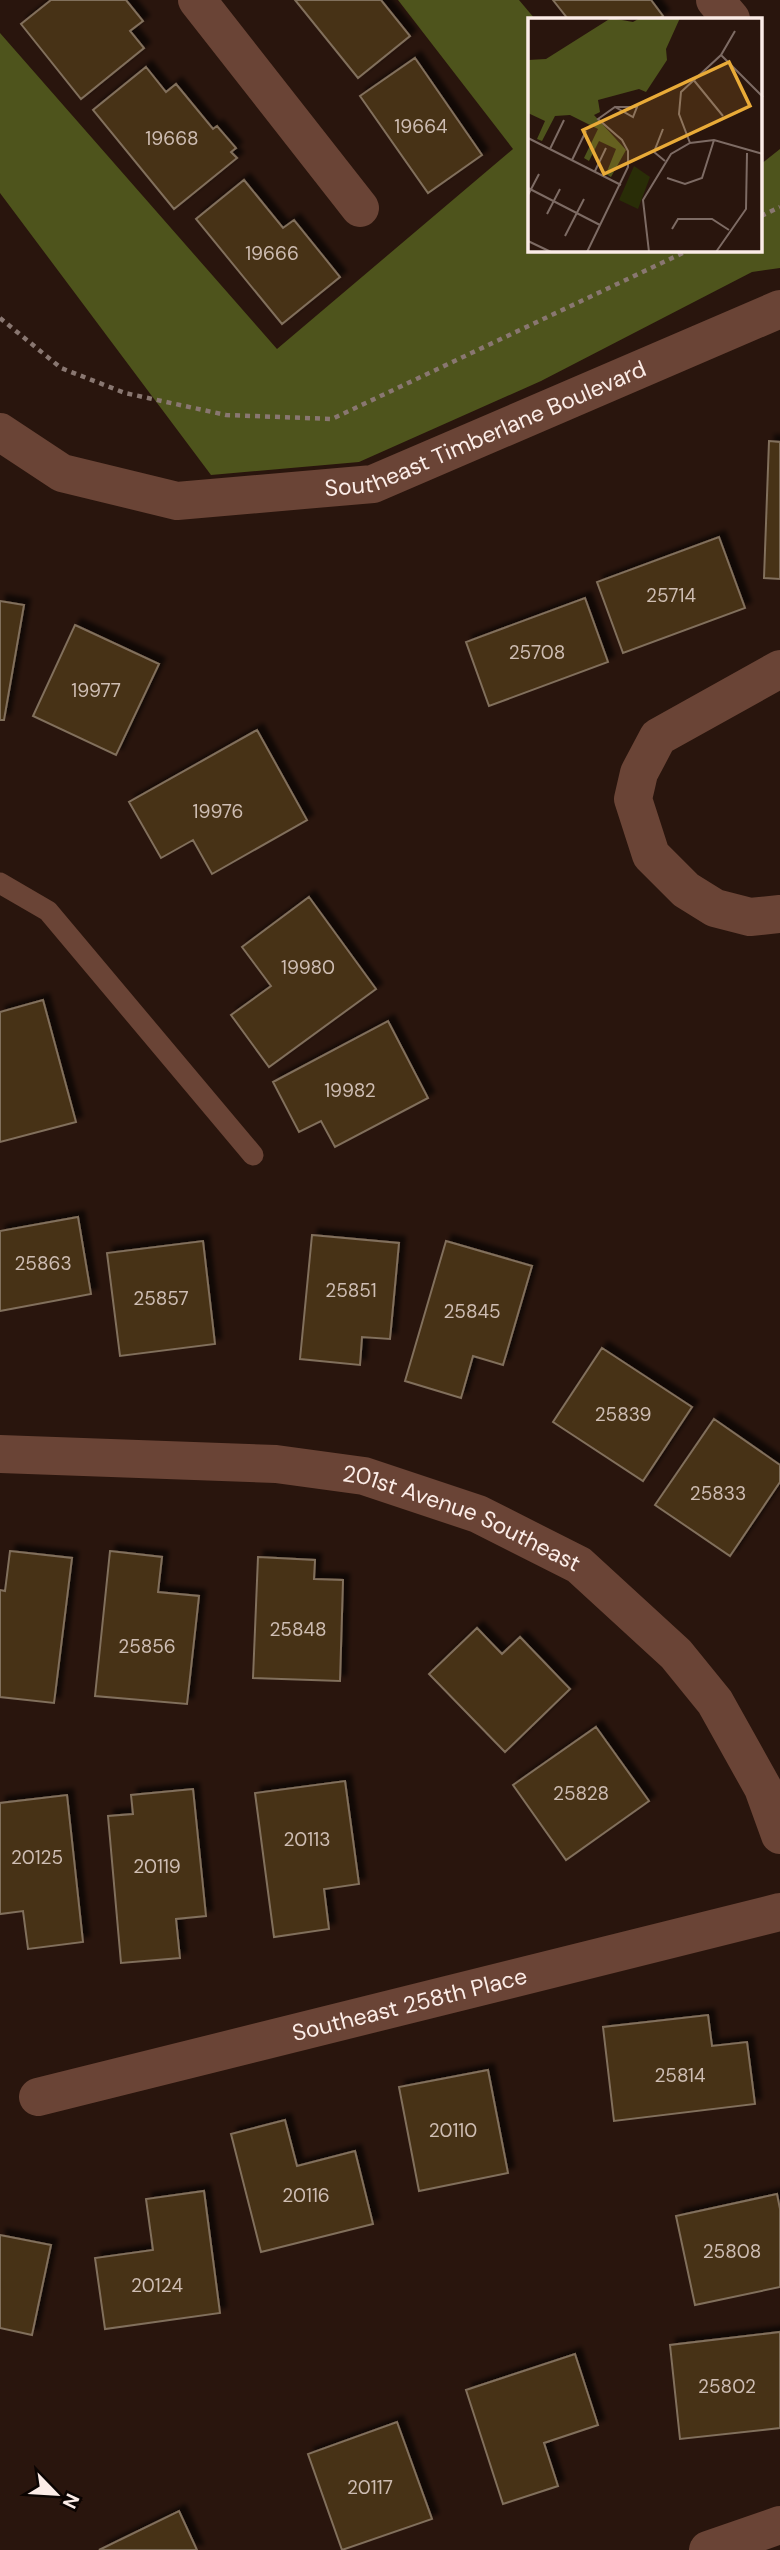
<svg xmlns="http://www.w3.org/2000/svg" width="780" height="2550" font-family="'DM Sans',sans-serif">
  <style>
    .forest { fill: #4e541c }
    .building { fill: #473016; stroke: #816f5c; stroke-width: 2; filter: url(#shadow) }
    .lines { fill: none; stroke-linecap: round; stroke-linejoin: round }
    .path { stroke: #897771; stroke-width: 4.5; stroke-dasharray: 5 5; stroke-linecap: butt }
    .lane { stroke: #6a4436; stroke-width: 21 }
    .street { stroke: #6a4436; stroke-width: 38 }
    .labels { text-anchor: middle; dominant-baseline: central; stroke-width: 6; stroke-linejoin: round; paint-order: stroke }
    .number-label { font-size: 19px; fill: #cebdb3 }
    .street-label { font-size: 23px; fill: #fbece7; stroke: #0b0402 }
    .inset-road { fill: none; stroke: #7d6b64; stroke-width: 2 }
    .view { fill: #e9ab38; fill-opacity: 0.15; stroke: #e9ab38; stroke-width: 3.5 }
    .inset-edge { fill: none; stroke: #fbece7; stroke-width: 3.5 }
  </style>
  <defs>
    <filter id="shadow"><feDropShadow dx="6" dy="-6" stdDeviation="2" flood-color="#0009"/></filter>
  </defs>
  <rect width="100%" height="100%" fill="#29150d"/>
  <path class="forest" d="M 398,0 L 519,0 L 535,19 L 530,19 L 530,250 L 761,250 L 761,164 L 780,149 L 780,268 L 752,272 L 541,381 L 359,462 L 211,475 L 0,193 L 0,33 L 277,349 L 513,149 Z"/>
  <path class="building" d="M 51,0 L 126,0 L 143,21 L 130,31 L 144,48 L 81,99 L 21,24 Z
    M 295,0 L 381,0 L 410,36 L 358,78 Z
    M 553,0 L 651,0 L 663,16 L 658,19 L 568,19 Z
    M 415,58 L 482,155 L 428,193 L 360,96 Z
    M 146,67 L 166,92 L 176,84 L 213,129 L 217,126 L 236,148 L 231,152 L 237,158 L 174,209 L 93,110 Z
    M 244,180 L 283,228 L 294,220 L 340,277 L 282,324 L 196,219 Z
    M 769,441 L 780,442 L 780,579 L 764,578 Z
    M 719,537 L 745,608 L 623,653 L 597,582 Z
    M 585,598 L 608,662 L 489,706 L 466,642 Z
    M 0,601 L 24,605 L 4,720 L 0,720 Z
    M 75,625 L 159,664 L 116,755 L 33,716 Z
    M 257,730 L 307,820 L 212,874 L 193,840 L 161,858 L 129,802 Z
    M 309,897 L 376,989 L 269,1067 L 231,1015 L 271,986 L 242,947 Z
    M 43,1000 L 76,1122 L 0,1142 L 0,1012 Z
    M 388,1021 L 428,1098 L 335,1147 L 321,1121 L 299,1132 L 273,1082 Z
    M 78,1217 L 91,1294 L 0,1311 L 0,1231 Z
    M 312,1235 L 399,1243 L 390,1339 L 362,1337 L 360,1365 L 300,1359 Z
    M 203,1241 L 215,1344 L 120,1356 L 107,1253 Z
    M 446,1241 L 532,1266 L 503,1365 L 473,1356 L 461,1398 L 405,1381 Z
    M 602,1348 L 692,1407 L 643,1481 L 553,1422 Z
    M 714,1419 L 780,1465 L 780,1482 L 730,1556 L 655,1505 Z
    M 10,1551 L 72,1558 L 54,1703 L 0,1697 L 0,1590 L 5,1591 Z
    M 110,1551 L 162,1557 L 158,1592 L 199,1596 L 187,1704 L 95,1696 Z
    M 258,1557 L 315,1560 L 314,1579 L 343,1580 L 340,1681 L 253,1678 Z
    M 477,1628 L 502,1654 L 520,1637 L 570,1689 L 505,1752 L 429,1674 Z
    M 596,1727 L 649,1801 L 566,1860 L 513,1785 Z
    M 345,1781 L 359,1884 L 324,1889 L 329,1929 L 274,1937 L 255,1793 Z
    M 193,1789 L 206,1916 L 176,1919 L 180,1958 L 121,1963 L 108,1816 L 133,1814 L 131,1795 Z
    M 67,1795 L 83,1942 L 28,1949 L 23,1911 L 0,1914 L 0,1803 Z
    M 708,2015 L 712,2046 L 747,2042 L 755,2104 L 614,2121 L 603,2027 Z
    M 488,2070 L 508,2173 L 419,2191 L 399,2087 Z
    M 285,2120 L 297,2166 L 355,2151 L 373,2224 L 261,2252 L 231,2134 Z
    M 204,2191 L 220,2313 L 105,2329 L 95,2258 L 153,2250 L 146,2199 Z
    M 777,2194 L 780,2209 L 780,2287 L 695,2305 L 676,2216 Z
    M 0,2235 L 51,2245 L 32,2335 L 0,2328 Z
    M 780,2332 L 780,2428 L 680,2439 L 670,2345 Z
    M 575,2354 L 598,2425 L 544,2443 L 558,2486 L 503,2504 L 466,2390 Z
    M 397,2422 L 432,2519 L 342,2550 L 308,2454 Z
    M 179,2511 L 197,2550 L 99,2550 Z"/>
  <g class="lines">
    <path class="path" d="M 761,216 L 780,207
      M 0,318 L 61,368 L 125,393 L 226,415 L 332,419 L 689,250"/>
    <path class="lane" d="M 0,883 L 48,911 L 253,1155"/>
    <g class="street">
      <path d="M 197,0 L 360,208"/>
      <path d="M 715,0 L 731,19"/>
      <path id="s1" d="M 0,432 L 62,473 L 177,501 L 373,484 L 780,309"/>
      <path d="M 780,669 L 658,737 L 639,773 L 633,799 L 651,855 L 686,890 L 715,908 L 750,917 L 780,914"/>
      <path id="s2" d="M 0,1454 L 276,1464 L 364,1476 L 478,1514 L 579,1565 L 676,1654 L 715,1702 L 763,1788 L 780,1835"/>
      <path id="s3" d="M 38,2097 L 780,1912"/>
      <path d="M 708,2550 L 780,2525"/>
    </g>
  </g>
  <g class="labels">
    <g class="number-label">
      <text x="421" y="126">19664</text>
      <text x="172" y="138">19668</text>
      <text x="272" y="253">19666</text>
      <text x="671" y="595">25714</text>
      <text x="537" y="652">25708</text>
      <text x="96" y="690">19977</text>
      <text x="218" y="811">19976</text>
      <text x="308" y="967">19980</text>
      <text x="350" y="1090">19982</text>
      <text x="43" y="1263">25863</text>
      <text x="351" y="1290">25851</text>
      <text x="161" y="1298">25857</text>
      <text x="472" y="1311">25845</text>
      <text x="623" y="1414">25839</text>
      <text x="718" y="1493">25833</text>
      <text x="298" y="1629">25848</text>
      <text x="147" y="1646">25856</text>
      <text x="581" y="1793">25828</text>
      <text x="307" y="1839">20113</text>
      <text x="37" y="1857">20125</text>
      <text x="157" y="1866">20119</text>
      <text x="680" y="2075">25814</text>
      <text x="453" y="2130">20110</text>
      <text x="306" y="2195">20116</text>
      <text x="732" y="2251">25808</text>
      <text x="157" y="2285">20124</text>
      <text x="727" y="2386">25802</text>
      <text x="370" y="2487">20117</text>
    </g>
    <g class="street-label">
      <text stroke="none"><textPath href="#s1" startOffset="513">Southeast Timberlane Boulevard</textPath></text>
      <text stroke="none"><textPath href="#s2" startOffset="471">201st Avenue Southeast</textPath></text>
      <text stroke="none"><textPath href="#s3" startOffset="383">Southeast 258th Place</textPath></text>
    </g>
  </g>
  <g transform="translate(528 18)">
    <rect width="234" height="234" fill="#29150d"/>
    <path d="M 106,148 L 122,159 L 110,191 L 91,182 Z" fill="#292d07"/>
    <path d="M 83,0 L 105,4 L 112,0 L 152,0 L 138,31 L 139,42 L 118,74 L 111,71 L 70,82 L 72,94 L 66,97 L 98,132 L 83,159 L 78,156 L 88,131 L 71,123 L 61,143 L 56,140 L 70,111 L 42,97 L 27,98 L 14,123 L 9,121 L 17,103 L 0,95 L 0,42 L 18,41 Z" fill="#4e541c"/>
    <path class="inset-road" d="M 193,37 L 235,79M 164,60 L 195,98M 135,111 L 126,134 L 137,143M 0,120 L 93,167M 162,125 L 151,96 L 153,74 L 193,37 L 207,13M 22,131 L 36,102M 44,142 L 58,113M 67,153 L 78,130M 139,160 L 157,166 L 174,160 L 186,122M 0,170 L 72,207M 0,177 L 11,156M 19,196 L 32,171M 144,211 L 150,201 L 184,201 L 201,212M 37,218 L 56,181M 0,223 L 23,234M 59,234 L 100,149 L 100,133 L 94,122 L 70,101 L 87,89 L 105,99 L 109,89 L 87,89M 121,234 L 115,182 L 143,136 L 162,125 L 186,122 L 235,136M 188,234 L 218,191 L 219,135"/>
    <path class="view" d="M 201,44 L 222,88 L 76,156 L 55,112 Z"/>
    <rect width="234" height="234" class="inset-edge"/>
  </g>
  <g transform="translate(56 2494) rotate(115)" stroke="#0b0402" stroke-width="5" paint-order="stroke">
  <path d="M0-5L12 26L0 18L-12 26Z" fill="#fbece7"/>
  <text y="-10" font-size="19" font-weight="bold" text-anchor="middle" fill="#fbece7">N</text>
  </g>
</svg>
